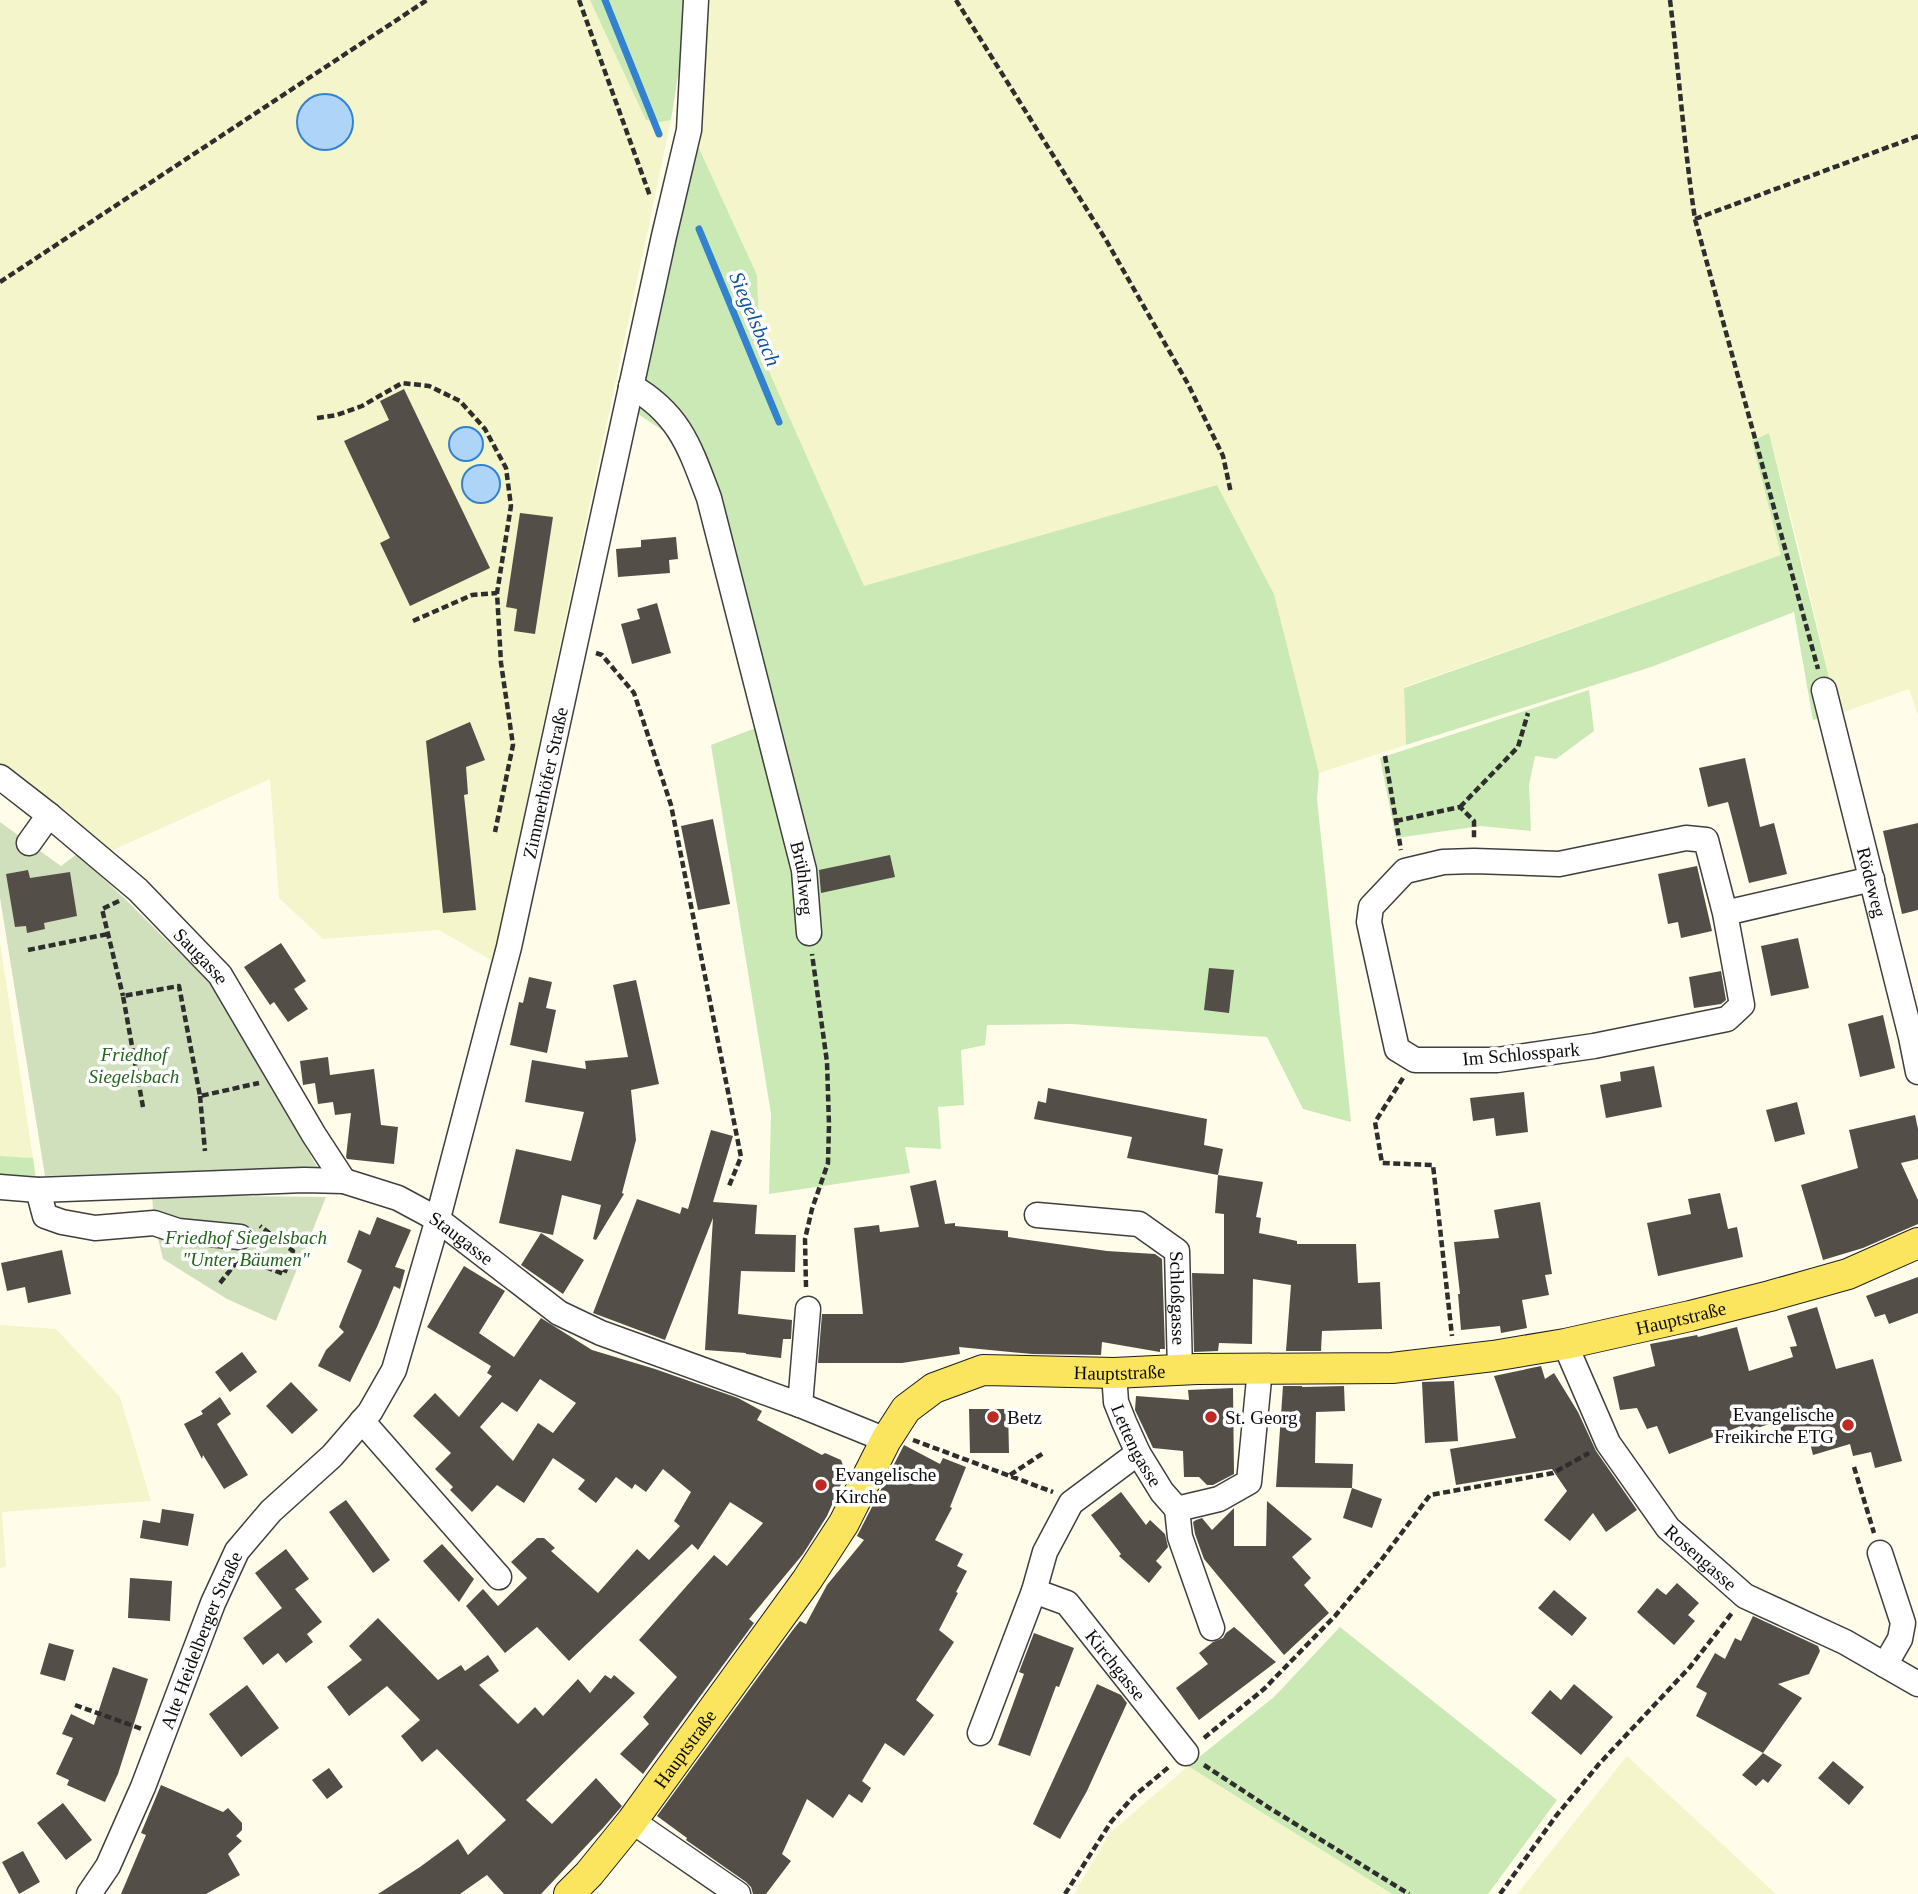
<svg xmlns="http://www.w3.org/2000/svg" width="1918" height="1894" font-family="'Times New Roman',serif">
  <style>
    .farmland { fill: #f4f5ca }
    .green { fill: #cae9b4 }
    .cemetery { fill: #d1e0bc }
    .water { fill: #aed4f7; stroke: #3382d0; stroke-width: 2 }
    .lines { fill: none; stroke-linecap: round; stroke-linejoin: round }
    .stream { stroke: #3382d0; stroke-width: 7 }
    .building { fill: #544e48; fill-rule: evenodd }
    .minor-casing { stroke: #3f3f3f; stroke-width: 27 }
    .major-casing { stroke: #1d1d1d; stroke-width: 32 }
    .path { stroke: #2e2e2e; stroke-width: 4.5; stroke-dasharray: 7 3.5; stroke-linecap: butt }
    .minor { stroke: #fff; stroke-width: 24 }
    .major { stroke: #fce55e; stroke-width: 30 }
    .poi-dot { fill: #be2a21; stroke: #fff; stroke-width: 2.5 }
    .labels { text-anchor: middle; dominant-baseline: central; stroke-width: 7; stroke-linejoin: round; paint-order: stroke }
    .street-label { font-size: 19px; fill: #0c0c0c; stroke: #fff }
    .park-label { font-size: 19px; font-style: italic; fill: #23641b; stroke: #fff }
    .poi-label { font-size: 19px; fill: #0c0c0c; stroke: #fff; text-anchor: start }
    .water-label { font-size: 21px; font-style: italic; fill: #13549f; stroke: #fff }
  </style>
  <rect width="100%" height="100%" fill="#fffdea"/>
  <path class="farmland" d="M 0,0 L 590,0 L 615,51 L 661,122 L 671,120 L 493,961 L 439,930 L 323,939 L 279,898 L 270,779 L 111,851 L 0,763 Z
    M 710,0 L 1918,0 L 1918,715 L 1909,689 L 1838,714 L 1799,548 L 1769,433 L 1752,441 L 1781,555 L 1404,687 L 1406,745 L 1319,773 L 1274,594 L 1217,485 L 864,587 L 760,351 L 757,275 L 692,133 L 704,58 Z
    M 0,943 L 33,1158 L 0,1156 Z
    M 0,1325 L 56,1329 L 120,1397 L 151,1501 L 2,1512 L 6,1567 L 0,1568 Z
    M 1627,1756 L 1776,1894 L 1517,1894 Z
    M 1188,1766 L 1392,1894 L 1074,1894 L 1110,1833 Z"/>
  <path class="green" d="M 590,0 L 686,0 L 684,38 L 671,120 L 661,122 L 646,120 Z
    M 692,133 L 757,275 L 760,351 L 864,586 L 1217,485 L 1274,594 L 1319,773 L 1317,799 L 1351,1122 L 1303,1109 L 1267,1037 L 1071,1024 L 987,1025 L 985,1045 L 961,1050 L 964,1105 L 938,1107 L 941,1149 L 905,1147 L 910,1173 L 769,1194 L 771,1114 L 711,745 L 774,721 L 737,626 L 677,440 L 632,410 Z
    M 1769,433 L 1838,714 L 1813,720 L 1794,612 L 1651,667 L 1406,745 L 1404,688 L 1781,555 L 1752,441 Z
    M 1589,690 L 1594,731 L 1556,759 L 1535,756 L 1529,785 L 1531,831 L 1481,826 L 1396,838 L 1380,758 Z
    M 0,1156 L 33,1158 L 36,1180 L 0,1178 Z
    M 1340,1627 L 1557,1800 L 1488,1894 L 1392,1894 L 1188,1766 L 1274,1697 Z"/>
  <path class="cemetery" d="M 0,822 L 61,866 L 77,854 L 124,898 L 209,982 L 319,1170 L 256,1169 L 45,1176 L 0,898 Z
    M 152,1195 L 326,1197 L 276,1321 L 227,1299 L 163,1259 L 154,1223 Z"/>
  <path class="water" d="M297 122a28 28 0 1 1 56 0a28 28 0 1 1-56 0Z
    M449 444a17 17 0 1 1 34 0a17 17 0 1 1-34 0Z
    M462 484a19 19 0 1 1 38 0a19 19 0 1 1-38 0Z"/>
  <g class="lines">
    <path class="stream" d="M 605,0 L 659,134
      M 699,229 L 779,422"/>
  </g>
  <path class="building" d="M 404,389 L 490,568 L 410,606 L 380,543 L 390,538 L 344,441 L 389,420 L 380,401 Z
    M 520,513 L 553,517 L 535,634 L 514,631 L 517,609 L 506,607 Z
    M 676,537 L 678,559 L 669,560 L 670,573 L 618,577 L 616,549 L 641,547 L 641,540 Z
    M 657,603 L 671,653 L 632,664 L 621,624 L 640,619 L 637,609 Z
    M 470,722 L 485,760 L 466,767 L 468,794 L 464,795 L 476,910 L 443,913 L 426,741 Z
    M 1745,758 L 1760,827 L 1774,823 L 1787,874 L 1749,883 L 1728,802 L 1708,807 L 1699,768 Z
    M 713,819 L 730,904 L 698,910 L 681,826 Z
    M 1918,823 L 1918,910 L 1902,914 L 1883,831 Z
    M 890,855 L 895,877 L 821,893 L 819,870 Z
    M 1697,866 L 1712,931 L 1681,938 L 1678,922 L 1668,924 L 1658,874 Z
    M 28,870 L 30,878 L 70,872 L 77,916 L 44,923 L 45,929 L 27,933 L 26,926 L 15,927 L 6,874 Z
    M 1798,938 L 1809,988 L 1771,996 L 1761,946 Z
    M 281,943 L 306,981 L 294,989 L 308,1009 L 288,1022 L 274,1002 L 270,1005 L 244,967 Z
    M 1209,968 L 1234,970 L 1229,1013 L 1204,1010 Z
    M 1721,971 L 1726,1000 L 1721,1004 L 1694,1008 L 1689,977 Z
    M 529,977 L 552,982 L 546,1008 L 556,1010 L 547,1053 L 510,1045 L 519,1002 L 523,1003 Z
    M 636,980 L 659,1084 L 631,1090 L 636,1140 L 622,1193 L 624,1194 L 596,1240 L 593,1239 L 601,1205 L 562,1195 L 553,1235 L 499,1223 L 516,1149 L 571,1161 L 584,1112 L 525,1102 L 532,1060 L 586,1069 L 585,1061 L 628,1057 L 613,985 Z
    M 1883,1015 L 1895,1068 L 1860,1077 L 1848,1024 Z
    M 328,1057 L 330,1075 L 374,1069 L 381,1125 L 398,1127 L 394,1164 L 347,1159 L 346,1157 L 351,1113 L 335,1115 L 333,1102 L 318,1104 L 315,1083 L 303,1085 L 300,1061 Z
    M 1654,1066 L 1662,1107 L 1606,1118 L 1600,1085 L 1621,1081 L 1620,1072 Z
    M 1048,1088 L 1207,1119 L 1204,1145 L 1223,1149 L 1218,1175 L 1127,1158 L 1132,1137 L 1034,1119 L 1038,1101 L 1046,1103 Z
    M 1524,1092 L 1528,1132 L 1496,1136 L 1494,1118 L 1473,1121 L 1470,1098 Z
    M 1797,1102 L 1805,1134 L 1775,1142 L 1766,1110 Z
    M 1915,1115 L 1918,1129 L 1918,1159 L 1901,1163 L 1918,1200 L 1918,1224 L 1863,1248 L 1823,1260 L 1801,1185 L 1858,1168 L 1849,1130 Z
    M 711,1130 L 733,1136 L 713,1202 L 757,1205 L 755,1234 L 796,1235 L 795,1272 L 741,1271 L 738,1314 L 792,1320 L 791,1339 L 783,1339 L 781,1358 L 746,1354 L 746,1353 L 705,1350 L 713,1218 L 665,1340 L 593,1313 L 637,1199 L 680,1214 L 682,1207 L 688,1209 Z
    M 1218,1175 L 1263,1182 L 1256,1217 L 1261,1218 L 1259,1233 L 1297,1241 L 1297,1244 L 1356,1244 L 1358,1283 L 1380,1282 L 1382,1329 L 1322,1331 L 1321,1351 L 1286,1351 L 1291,1285 L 1253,1279 L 1252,1344 L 1219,1343 L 1218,1351 L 1194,1352 L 1192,1273 L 1224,1274 L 1224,1214 L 1215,1213 Z
    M 936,1180 L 945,1224 L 955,1223 L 955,1226 L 1008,1231 L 1008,1237 L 1107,1251 L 1155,1254 L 1162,1259 L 1165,1349 L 1160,1349 L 1160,1352 L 1102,1342 L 1101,1355 L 1032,1354 L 959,1347 L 960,1354 L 902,1363 L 818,1363 L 822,1314 L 863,1314 L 854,1228 L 879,1225 L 880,1232 L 919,1227 L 910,1186 Z
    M 1720,1193 L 1728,1229 L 1737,1227 L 1743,1257 L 1658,1276 L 1647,1223 L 1691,1214 L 1688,1199 Z
    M 1540,1202 L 1552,1274 L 1545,1275 L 1549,1295 L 1522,1300 L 1527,1328 L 1501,1333 L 1500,1326 L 1461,1330 L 1458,1294 L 1460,1294 L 1454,1242 L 1499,1238 L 1494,1210 Z
    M 377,1217 L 411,1230 L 395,1267 L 405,1270 L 400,1289 L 394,1286 L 377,1327 L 350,1382 L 318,1366 L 326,1350 L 344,1332 L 339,1327 L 362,1270 L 347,1262 L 359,1230 L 370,1235 Z
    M 541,1233 L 584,1260 L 563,1294 L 521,1265 Z
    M 62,1250 L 71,1294 L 28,1303 L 25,1287 L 7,1291 L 1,1263 Z
    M 464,1266 L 505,1291 L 479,1333 L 514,1357 L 541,1318 L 592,1350 L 655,1369 L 738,1398 L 762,1411 L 757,1420 L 822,1455 L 825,1453 L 841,1460 L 846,1473 L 827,1516 L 803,1554 L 749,1619 L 754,1623 L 643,1774 L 620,1754 L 649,1724 L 643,1717 L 677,1677 L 639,1640 L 714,1555 L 727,1566 L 763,1523 L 730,1502 L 698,1550 L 692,1544 L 569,1661 L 537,1627 L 505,1653 L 466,1606 L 483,1589 L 498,1606 L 527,1578 L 511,1562 L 537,1538 L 544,1538 L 555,1548 L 551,1551 L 598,1593 L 637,1549 L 649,1560 L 680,1526 L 674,1521 L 691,1492 L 663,1469 L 646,1492 L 635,1484 L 632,1489 L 616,1477 L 596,1503 L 578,1489 L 585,1480 L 553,1458 L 524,1503 L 497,1485 L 472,1512 L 450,1490 L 453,1487 L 435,1469 L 451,1453 L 413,1416 L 435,1393 L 459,1417 L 492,1376 L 487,1373 L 491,1366 L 427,1327 ZM 540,1379 L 576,1403 L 553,1433 L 538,1423 L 513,1461 L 480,1427 L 502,1402 L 517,1412 Z
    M 1918,1277 L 1918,1313 L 1889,1324 L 1885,1314 L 1875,1317 L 1866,1296 Z
    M 1817,1307 L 1836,1369 L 1873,1359 L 1902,1461 L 1875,1468 L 1871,1452 L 1853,1456 L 1850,1444 L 1813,1455 L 1806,1427 L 1776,1436 L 1772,1423 L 1743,1433 L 1741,1426 L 1669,1454 L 1657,1426 L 1647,1429 L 1637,1408 L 1620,1410 L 1613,1377 L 1655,1366 L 1650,1344 L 1697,1335 L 1698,1337 L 1737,1327 L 1749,1371 L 1793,1357 L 1790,1347 L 1797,1346 L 1787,1316 Z
    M 242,1352 L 257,1372 L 230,1392 L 215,1372 Z
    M 1541,1366 L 1545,1379 L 1554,1373 L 1578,1412 L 1596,1451 L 1637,1510 L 1606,1532 L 1593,1513 L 1570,1541 L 1544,1520 L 1567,1491 L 1552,1469 L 1456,1485 L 1450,1449 L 1516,1438 L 1494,1376 Z
    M 1454,1381 L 1458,1441 L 1425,1443 L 1422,1382 Z
    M 291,1382 L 318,1410 L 292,1434 L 266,1406 Z
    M 1283,1386 L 1302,1386 L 1302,1387 L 1344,1386 L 1345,1411 L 1316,1412 L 1315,1463 L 1353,1464 L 1352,1488 L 1276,1487 Z
    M 1233,1388 L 1234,1474 L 1213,1485 L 1207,1485 L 1199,1477 L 1184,1477 L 1183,1451 L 1153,1448 L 1135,1410 L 1136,1396 L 1189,1400 L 1188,1390 Z
    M 220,1397 L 231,1414 L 217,1424 L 248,1475 L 224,1489 L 203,1455 L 202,1459 L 184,1424 L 203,1414 L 201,1411 Z
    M 969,1409 L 1008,1409 L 1009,1453 L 970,1453 Z
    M 904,1445 L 940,1464 L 943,1458 L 966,1467 L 950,1507 L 952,1508 L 935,1540 L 963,1554 L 957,1566 L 967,1571 L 956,1592 L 958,1593 L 939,1630 L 954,1642 L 916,1700 L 934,1715 L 904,1756 L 885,1743 L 862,1781 L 871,1788 L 862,1803 L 849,1794 L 833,1818 L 807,1799 L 782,1854 L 791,1861 L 766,1894 L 753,1894 L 751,1887 L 746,1882 L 686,1840 L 687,1838 L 657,1816 L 792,1631 L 800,1621 L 806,1624 L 827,1585 L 864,1540 L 857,1536 Z
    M 1352,1488 L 1382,1499 L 1372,1528 L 1343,1518 Z
    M 1121,1492 L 1146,1525 L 1150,1520 L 1165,1534 L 1168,1547 L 1156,1561 L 1162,1567 L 1149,1583 L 1119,1556 L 1121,1554 L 1091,1515 Z
    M 346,1500 L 390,1560 L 373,1573 L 329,1512 Z
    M 1267,1501 L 1312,1539 L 1292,1557 L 1311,1578 L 1304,1585 L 1329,1613 L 1284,1655 L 1204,1559 L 1195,1534 L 1193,1522 L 1196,1520 L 1202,1518 L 1212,1530 L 1234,1508 L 1234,1546 L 1266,1546 Z
    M 162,1509 L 194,1514 L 188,1546 L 140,1538 L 143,1520 L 160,1523 Z
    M 442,1544 L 474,1579 L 459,1602 L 423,1561 Z
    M 286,1549 L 309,1579 L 295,1589 L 322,1622 L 307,1634 L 313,1642 L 286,1663 L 278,1653 L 263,1665 L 243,1638 L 282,1608 L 255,1573 Z
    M 130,1578 L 172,1581 L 170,1621 L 128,1618 Z
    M 1677,1583 L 1699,1603 L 1688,1615 L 1695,1621 L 1674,1645 L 1637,1612 L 1657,1588 L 1666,1595 Z
    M 1554,1590 L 1587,1618 L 1572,1636 L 1538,1608 Z
    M 1753,1616 L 1818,1646 L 1820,1651 L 1809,1674 L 1778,1684 L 1802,1698 L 1763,1753 L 1696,1716 L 1707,1693 L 1696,1687 L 1715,1653 L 1725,1659 L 1735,1638 L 1741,1641 Z
    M 378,1618 L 438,1680 L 461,1665 L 465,1671 L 488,1655 L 499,1671 L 479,1685 L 518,1724 L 535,1707 L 543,1716 L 578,1679 L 590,1693 L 605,1675 L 611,1679 L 614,1675 L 635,1693 L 526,1800 L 552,1824 L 596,1778 L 622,1806 L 603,1828 L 541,1894 L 504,1894 L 487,1875 L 460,1894 L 378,1894 L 420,1867 L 458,1839 L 468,1855 L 506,1820 L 437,1749 L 422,1762 L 401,1736 L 420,1720 L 387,1686 L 349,1716 L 327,1687 L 362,1660 L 349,1646 Z
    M 1234,1627 L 1276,1662 L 1199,1720 L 1176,1688 L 1208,1664 L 1199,1653 L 1213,1642 L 1223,1638 L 1226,1633 Z
    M 1034,1633 L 1074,1648 L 1059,1687 L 1056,1686 L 1030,1756 L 998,1745 L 1024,1674 L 1019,1672 Z
    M 49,1643 L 74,1650 L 65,1681 L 40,1674 Z
    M 113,1667 L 148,1679 L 118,1774 L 105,1802 L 67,1785 L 69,1780 L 56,1774 L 73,1738 L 62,1734 L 71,1714 L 94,1725 Z
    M 1097,1684 L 1121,1695 L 1127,1703 L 1087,1791 L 1060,1839 L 1033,1824 Z
    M 1574,1684 L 1613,1717 L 1581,1755 L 1531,1713 L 1550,1690 L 1561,1700 Z
    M 247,1685 L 279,1728 L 241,1757 L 209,1714 Z
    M 1763,1753 L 1782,1765 L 1768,1783 L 1763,1779 L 1756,1786 L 1742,1775 Z
    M 1833,1761 L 1864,1787 L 1849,1805 L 1818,1778 Z
    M 329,1768 L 343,1787 L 327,1799 L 312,1780 Z
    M 161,1785 L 223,1812 L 228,1808 L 242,1823 L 242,1830 L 236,1836 L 242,1841 L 228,1854 L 240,1875 L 206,1894 L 121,1894 L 146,1835 L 141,1833 Z
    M 63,1803 L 92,1840 L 66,1860 L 37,1823 Z
    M 23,1851 L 40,1882 L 19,1894 L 2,1862 Z"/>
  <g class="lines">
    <defs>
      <g id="minor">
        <path id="s1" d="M 631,386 C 680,414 690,448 709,498 L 804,870 L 809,933"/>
        <path id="s2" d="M 1824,690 L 1911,1037 L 1918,1072"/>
        <path id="s3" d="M 0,777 L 49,815 L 138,890 L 220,975 L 314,1135 L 344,1181"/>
        <path d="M 29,843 L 49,815"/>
        <path d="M 1725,913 L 1742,1005 L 1727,1019 L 1594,1046 L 1497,1060 L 1415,1060 L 1397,1049 L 1369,922 L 1371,907 L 1405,871 L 1443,862 L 1474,861 L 1559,864 L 1686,838 L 1706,840 L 1725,913 L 1872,879"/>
        <path id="s4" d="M 0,1187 L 38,1190 L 304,1180 L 344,1181 L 398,1198 L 437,1219 L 559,1313 L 601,1333 L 800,1405 L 886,1440"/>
        <path d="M 38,1190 L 45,1216 L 62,1222 L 95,1228 L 154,1223 L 178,1231 L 240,1237"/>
        <path id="s5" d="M 1037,1215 L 1139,1224 L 1177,1251 L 1180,1370"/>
        <path id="s6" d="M 1565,1344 L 1608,1443 L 1668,1528 L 1745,1596 L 1845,1642 L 1918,1684"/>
        <path id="s7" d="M 1114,1373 L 1116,1402 L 1124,1422 L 1138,1453 L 1162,1492 L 1177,1509 L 1219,1499 L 1249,1482 L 1260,1369"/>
        <path d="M 800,1405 L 808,1309"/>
        <path d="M 362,1421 L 499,1577"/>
        <path d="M 1177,1509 L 1180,1537 L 1212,1628"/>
        <path d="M 1880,1553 L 1903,1623 L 1900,1639 L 1885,1665"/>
        <path id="s8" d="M 1034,1591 L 1067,1603 L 1186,1753"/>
        <path d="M 980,1733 L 1034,1591 L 1045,1552 L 1071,1503 L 1138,1453"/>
        <path d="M 632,1821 L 738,1894"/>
        <path id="s9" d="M 89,1894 L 108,1866 L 143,1787 L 213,1603 L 237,1551 L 271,1511 L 332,1456 L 370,1412 L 394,1370 L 437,1222 L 509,947 L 664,236 L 689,130 L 696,0"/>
      </g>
      <g id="major">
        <path id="s10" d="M 569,1894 L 589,1874 L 632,1821 L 807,1580 L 844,1523 L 886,1440 L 906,1409 L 934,1388 L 983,1370 L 1114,1373 L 1197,1369 L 1392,1368 L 1493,1356 L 1565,1344 L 1690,1316 L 1770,1296 L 1848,1274 L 1918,1243"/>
      </g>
    </defs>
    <use href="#minor" class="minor-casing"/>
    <use href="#major" class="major-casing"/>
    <path class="path" d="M 579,0 L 650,196
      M 956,0 L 1106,240 L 1188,384 L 1223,456 L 1231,493
      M 1670,0 C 1679,73 1684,146 1695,219 L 1818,669
      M 1695,219 L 1918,136
      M 0,282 L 427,0
      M 317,418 L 337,415 L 362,406 L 402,383 L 429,386 L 460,401 L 485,429 L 506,468 L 511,506 L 497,593 L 501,663 L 513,745 L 495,832
      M 413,621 L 472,595 L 497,593
      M 596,653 L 602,655 L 634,693 L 671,805 L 741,1157 L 729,1186
      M 1385,756 L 1401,850
      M 1460,807 L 1518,747 L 1528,713
      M 1396,821 L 1460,807 L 1474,821 L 1474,839
      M 119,901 L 102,909 L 123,996
      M 28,950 L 108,934
      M 1403,1078 L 1375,1122 L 1382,1163 L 1433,1165 L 1452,1336
      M 200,1096 L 205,1151
      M 143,1107 L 123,996 L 179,986 L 200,1096 L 259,1083
      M 246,1260 L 284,1274 L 293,1251 L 260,1226
      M 220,1283 L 239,1259
      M 806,1287 L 805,1239 L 812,1209 L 828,1163 L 829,1125 L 827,1062 L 812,954
      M 913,1440 L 1053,1492
      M 1854,1467 L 1874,1533
      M 1010,1475 L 1045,1452
      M 75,1705 L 142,1729
      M 1204,1738 L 1264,1689 L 1335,1616 L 1379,1563 L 1430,1495 L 1553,1473 L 1589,1453
      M 1204,1765 L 1271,1809 L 1409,1894
      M 1065,1894 L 1111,1822 L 1133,1797 L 1170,1766
      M 1500,1894 L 1556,1816 L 1599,1764 L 1690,1667 L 1732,1613"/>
    <use href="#minor" class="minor"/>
    <use href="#major" class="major"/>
  </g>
  <g class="poi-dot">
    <circle cx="993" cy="1417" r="7"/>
    <circle cx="1211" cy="1417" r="7"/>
    <circle cx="1848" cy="1425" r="7"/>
    <circle cx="821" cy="1485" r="7"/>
  </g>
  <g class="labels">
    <g class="street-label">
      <text stroke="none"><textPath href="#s9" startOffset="1222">Zimmerhöfer Straße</textPath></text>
      <text stroke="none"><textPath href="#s1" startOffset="532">Brühlweg</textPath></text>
      <text stroke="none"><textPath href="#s2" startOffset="198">Rödeweg</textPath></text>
      <text stroke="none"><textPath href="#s3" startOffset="270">Saugasse</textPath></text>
      <text transform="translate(1521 1054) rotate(-5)">Im Schlosspark</text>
      <text stroke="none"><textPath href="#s4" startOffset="476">Staugasse</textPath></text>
      <text stroke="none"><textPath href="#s5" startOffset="196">Schloßgasse</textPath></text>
      <text stroke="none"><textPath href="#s10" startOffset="1382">Hauptstraße</textPath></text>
      <text stroke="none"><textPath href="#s10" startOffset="816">Hauptstraße</textPath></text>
      <text stroke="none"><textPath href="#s7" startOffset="77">Lettengasse</textPath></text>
      <text stroke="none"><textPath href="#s6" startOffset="256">Rosengasse</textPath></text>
      <text stroke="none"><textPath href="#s9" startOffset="278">Alte Heidelberger Straße</textPath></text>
      <text stroke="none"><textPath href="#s8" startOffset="114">Kirchgasse</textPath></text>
      <text stroke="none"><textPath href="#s10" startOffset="186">Hauptstraße</textPath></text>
    </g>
    <g class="park-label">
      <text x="134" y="1054">Friedhof<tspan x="134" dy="22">Siegelsbach</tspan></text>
      <text x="246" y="1237">Friedhof Siegelsbach<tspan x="246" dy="22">"Unter Bäumen"</tspan></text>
    </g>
    <g class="poi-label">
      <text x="1834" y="1414" text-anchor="end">Evangelische<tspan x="1834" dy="22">Freikirche ETG</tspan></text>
      <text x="1007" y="1417">Betz</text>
      <text x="1225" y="1417">St. Georg</text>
      <text x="835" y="1474">Evangelische<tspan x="835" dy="22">Kirche</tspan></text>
    </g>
    <g class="water-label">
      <text transform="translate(755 319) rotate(67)">Siegelsbach</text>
    </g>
  </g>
</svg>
